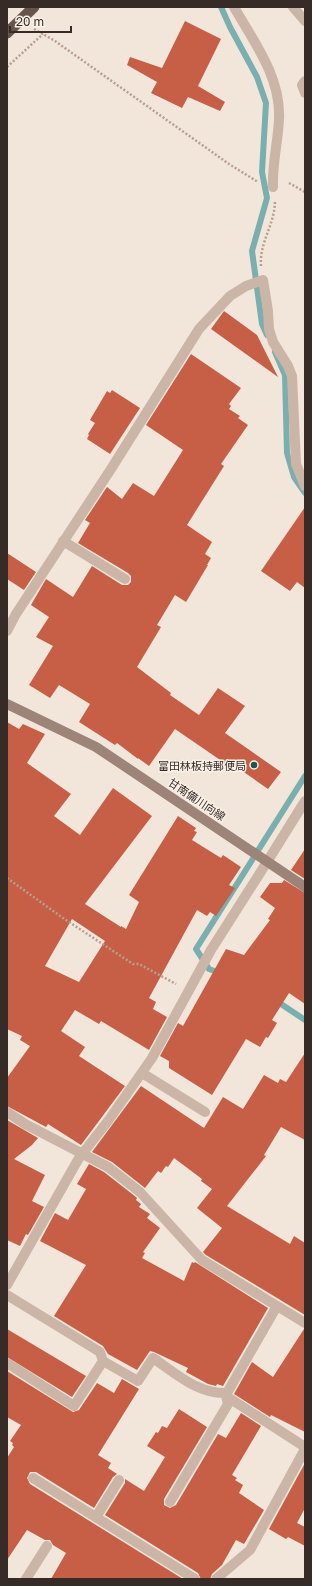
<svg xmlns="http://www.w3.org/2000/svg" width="312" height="1586" font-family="'Golos Text','Noto Sans JP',sans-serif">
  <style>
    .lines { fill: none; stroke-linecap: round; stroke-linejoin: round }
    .stream { stroke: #7aafaf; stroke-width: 6 }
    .building { fill: #c65f45; fill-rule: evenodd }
    .path { stroke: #b69f91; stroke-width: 2.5; stroke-dasharray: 2 2; stroke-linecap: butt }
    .service { stroke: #cab5a7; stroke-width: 10 }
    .minor { stroke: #cab5a7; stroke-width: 10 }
    .tertiary { stroke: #cab5a7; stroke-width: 10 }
    .secondary { stroke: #9d8478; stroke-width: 10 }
    .trunk { stroke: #68544b; stroke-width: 11 }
    .poi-dot { fill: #1d5658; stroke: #f9f0e7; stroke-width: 1.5 }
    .labels { text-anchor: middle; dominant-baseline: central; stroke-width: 3; stroke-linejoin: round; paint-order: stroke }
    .poi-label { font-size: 11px; fill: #362b27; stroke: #f9f0e7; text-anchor: end }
    .street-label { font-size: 11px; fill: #362b27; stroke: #f9f0e7 }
  </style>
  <rect width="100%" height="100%" fill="#f2e6db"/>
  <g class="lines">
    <path class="stream" d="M 221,7 L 230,27 L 257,77 L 266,103 L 262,172 L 267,198 L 252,251 L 262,324 L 267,335
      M 275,352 L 285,375 L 287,453 L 294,477 L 305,493
      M 220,973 L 209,969 L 196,949 L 305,776
      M 275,1000 L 305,1020"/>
  </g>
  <path class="building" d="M 185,21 L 221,39 L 198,86 L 225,102 L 220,111 L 188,97 L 182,108 L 151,93 L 157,82 L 127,65 L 130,57 L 162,68 Z
    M 224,311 L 257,335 L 278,377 L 211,329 Z
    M 191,354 L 241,388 L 229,404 L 231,406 L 229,409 L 240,416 L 238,418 L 248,425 L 221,464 L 224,466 L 187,525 L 212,542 L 205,554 L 211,558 L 207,565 L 208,565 L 186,602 L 175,595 L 157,625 L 161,627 L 137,667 L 171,693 L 170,695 L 199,715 L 218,688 L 245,706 L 225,733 L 281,772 L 268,789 L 228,761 L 226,764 L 175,729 L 149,766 L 138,758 L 138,759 L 117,743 L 115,745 L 79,722 L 90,704 L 59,685 L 50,698 L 29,685 L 53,646 L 36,637 L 49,617 L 31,605 L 46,579 L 73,597 L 92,566 L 122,585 L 128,585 L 131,582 L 131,576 L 128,573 L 78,543 L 90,523 L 85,520 L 107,487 L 122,499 L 133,483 L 154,496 L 183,450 L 146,425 Z
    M 112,390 L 140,408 L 110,454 L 87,439 L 89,435 L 88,434 L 95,423 L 90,420 L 107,391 L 110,393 Z
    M 305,507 L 305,588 L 297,582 L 290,591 L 261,571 Z
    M 7,553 L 36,572 L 24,590 L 7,579 Z
    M 7,722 L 19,729 L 23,724 L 45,734 L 27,763 L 71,794 L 54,816 L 80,835 L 113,788 L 152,816 L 85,904 L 121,927 L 121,926 L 126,929 L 139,902 L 129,895 L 178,816 L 196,828 L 194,831 L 197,832 L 192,840 L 221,858 L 223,855 L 241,867 L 229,885 L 235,888 L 216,916 L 210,912 L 207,916 L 197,910 L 149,998 L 156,1002 L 153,1009 L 167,1017 L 149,1050 L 101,1021 L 99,1024 L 75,1010 L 61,1031 L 85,1047 L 79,1056 L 125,1086 L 81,1145 L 48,1124 L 46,1127 L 7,1106 L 7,1078 L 30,1046 L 20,1040 L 22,1036 L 7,1029 ZM 72,919 L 105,941 L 79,982 L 45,966 Z
    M 305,849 L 305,879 L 291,870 Z
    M 284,880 L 305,893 L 305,1004 L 289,993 L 272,1020 L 277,1023 L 268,1038 L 266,1037 L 260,1047 L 246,1039 L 212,1095 L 169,1068 L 169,1061 L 160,1056 L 178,1023 L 183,1026 L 226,949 L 244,955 L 270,920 L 268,919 L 275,908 L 260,897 L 270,883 L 282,883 Z
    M 305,1053 L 305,1140 L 281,1127 L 264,1155 L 266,1156 L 227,1206 L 290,1244 L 294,1236 L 305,1243 L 305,1315 L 206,1255 L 203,1252 L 222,1228 L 197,1208 L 212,1189 L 201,1181 L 202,1179 L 174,1158 L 168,1167 L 166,1166 L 161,1173 L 158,1171 L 145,1188 L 112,1162 L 92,1152 L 141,1086 L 204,1128 L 223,1097 L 243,1109 L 264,1075 L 278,1083 L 280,1079 L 286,1082 Z
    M 7,1120 L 38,1138 L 32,1145 L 14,1159 L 45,1175 L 32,1201 L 44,1207 L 28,1235 L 26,1234 L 20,1246 L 7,1240 Z
    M 89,1164 L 104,1172 L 136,1197 L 137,1198 L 136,1200 L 141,1204 L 139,1207 L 150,1214 L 147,1218 L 160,1228 L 143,1252 L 145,1253 L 142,1258 L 184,1281 L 192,1262 L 194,1263 L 195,1262 L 268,1308 L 223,1386 L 217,1384 L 216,1386 L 208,1384 L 186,1372 L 188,1368 L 154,1352 L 150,1351 L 137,1370 L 108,1354 L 103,1346 L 54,1316 L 86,1265 L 40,1241 L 55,1213 L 68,1220 L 86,1189 L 77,1184 Z
    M 7,1329 L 86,1376 L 72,1397 L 7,1357 Z
    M 304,1329 L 305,1329 L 305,1432 L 271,1415 L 270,1417 L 234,1394 L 252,1362 L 273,1377 Z
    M 7,1371 L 73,1412 L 79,1410 L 97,1383 L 114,1393 L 122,1379 L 139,1389 L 98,1455 L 111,1463 L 108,1468 L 117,1474 L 113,1477 L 94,1508 L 36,1472 L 30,1472 L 27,1478 L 30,1484 L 183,1579 L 51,1579 L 66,1553 L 53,1545 L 50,1540 L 45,1540 L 27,1530 L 7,1560 L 7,1458 L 14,1447 L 12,1445 L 13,1443 L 10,1441 L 21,1425 L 7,1417 Z
    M 179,1409 L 207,1427 L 164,1499 L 164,1505 L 170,1508 L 176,1505 L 218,1434 L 226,1438 L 241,1413 L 261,1426 L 232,1475 L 237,1478 L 235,1480 L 243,1485 L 239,1493 L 264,1510 L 244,1544 L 236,1540 L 222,1565 L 212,1574 L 210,1579 L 201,1579 L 198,1573 L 105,1515 L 125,1483 L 125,1479 L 144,1491 L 165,1457 L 147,1446 L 156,1432 L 158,1433 L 162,1426 L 167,1428 Z
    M 305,1463 L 305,1508 L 297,1523 L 305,1527 L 305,1546 L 288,1537 L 286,1539 L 269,1529 Z"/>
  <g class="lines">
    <path class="path" d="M 34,29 L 55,41 L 229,164 L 258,182
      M 7,67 L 43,34
      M 289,183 L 305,192
      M 261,266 C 259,243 275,224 275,201
      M 7,878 L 63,918 L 133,964 L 139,964 L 176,984"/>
    <path class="service" d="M 293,7 L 305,21
      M 305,81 L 302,85 L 305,93
      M 63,541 L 125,579
      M 142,1073 L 205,1112"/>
    <path class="minor" d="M 234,7 C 254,42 281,77 279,119 C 278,142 272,164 273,187
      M 7,631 L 16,614 L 111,469 L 199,329 L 230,296 L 246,286 L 263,280 L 268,311 L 269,329 L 273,342 L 288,366 L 292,376 L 296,464 L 305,486
      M 7,1112 L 25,1124 L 108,1167 L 140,1192 L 202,1260 L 305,1323
      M 7,1285 L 79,1158 L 108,1121 L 152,1058 L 211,950 L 267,862
      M 7,1295 L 100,1352 L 103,1361
      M 7,1363 L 74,1406 L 103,1361 L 138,1381 L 153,1358 C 175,1373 199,1395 227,1393 L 277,1306
      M 226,1394 L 226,1396 L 305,1447
      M 33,1478 L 195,1579
      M 170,1502 L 228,1404 L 226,1396
      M 96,1517 L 119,1480
      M 26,1579 L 47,1546
      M 216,1579 L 250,1550 L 305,1449"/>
    <path class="tertiary" d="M 267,862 L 305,801"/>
    <path class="secondary" d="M 7,704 L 96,747 L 305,887"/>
    <path class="trunk" d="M 7,33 L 34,7"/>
  </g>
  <circle class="poi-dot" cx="254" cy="765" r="4"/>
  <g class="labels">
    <g class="poi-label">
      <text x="246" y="765">富田林板持郵便局</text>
    </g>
    <g class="street-label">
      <text transform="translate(197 799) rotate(34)">甘南備川向線</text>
    </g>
  </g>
  <rect width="312" height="1586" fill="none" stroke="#362b27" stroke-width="16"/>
  <path d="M10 26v6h61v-6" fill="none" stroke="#362b27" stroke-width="2"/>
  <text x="16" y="26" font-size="12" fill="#362b27" stroke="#f9f0e7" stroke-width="3" paint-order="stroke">20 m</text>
</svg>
